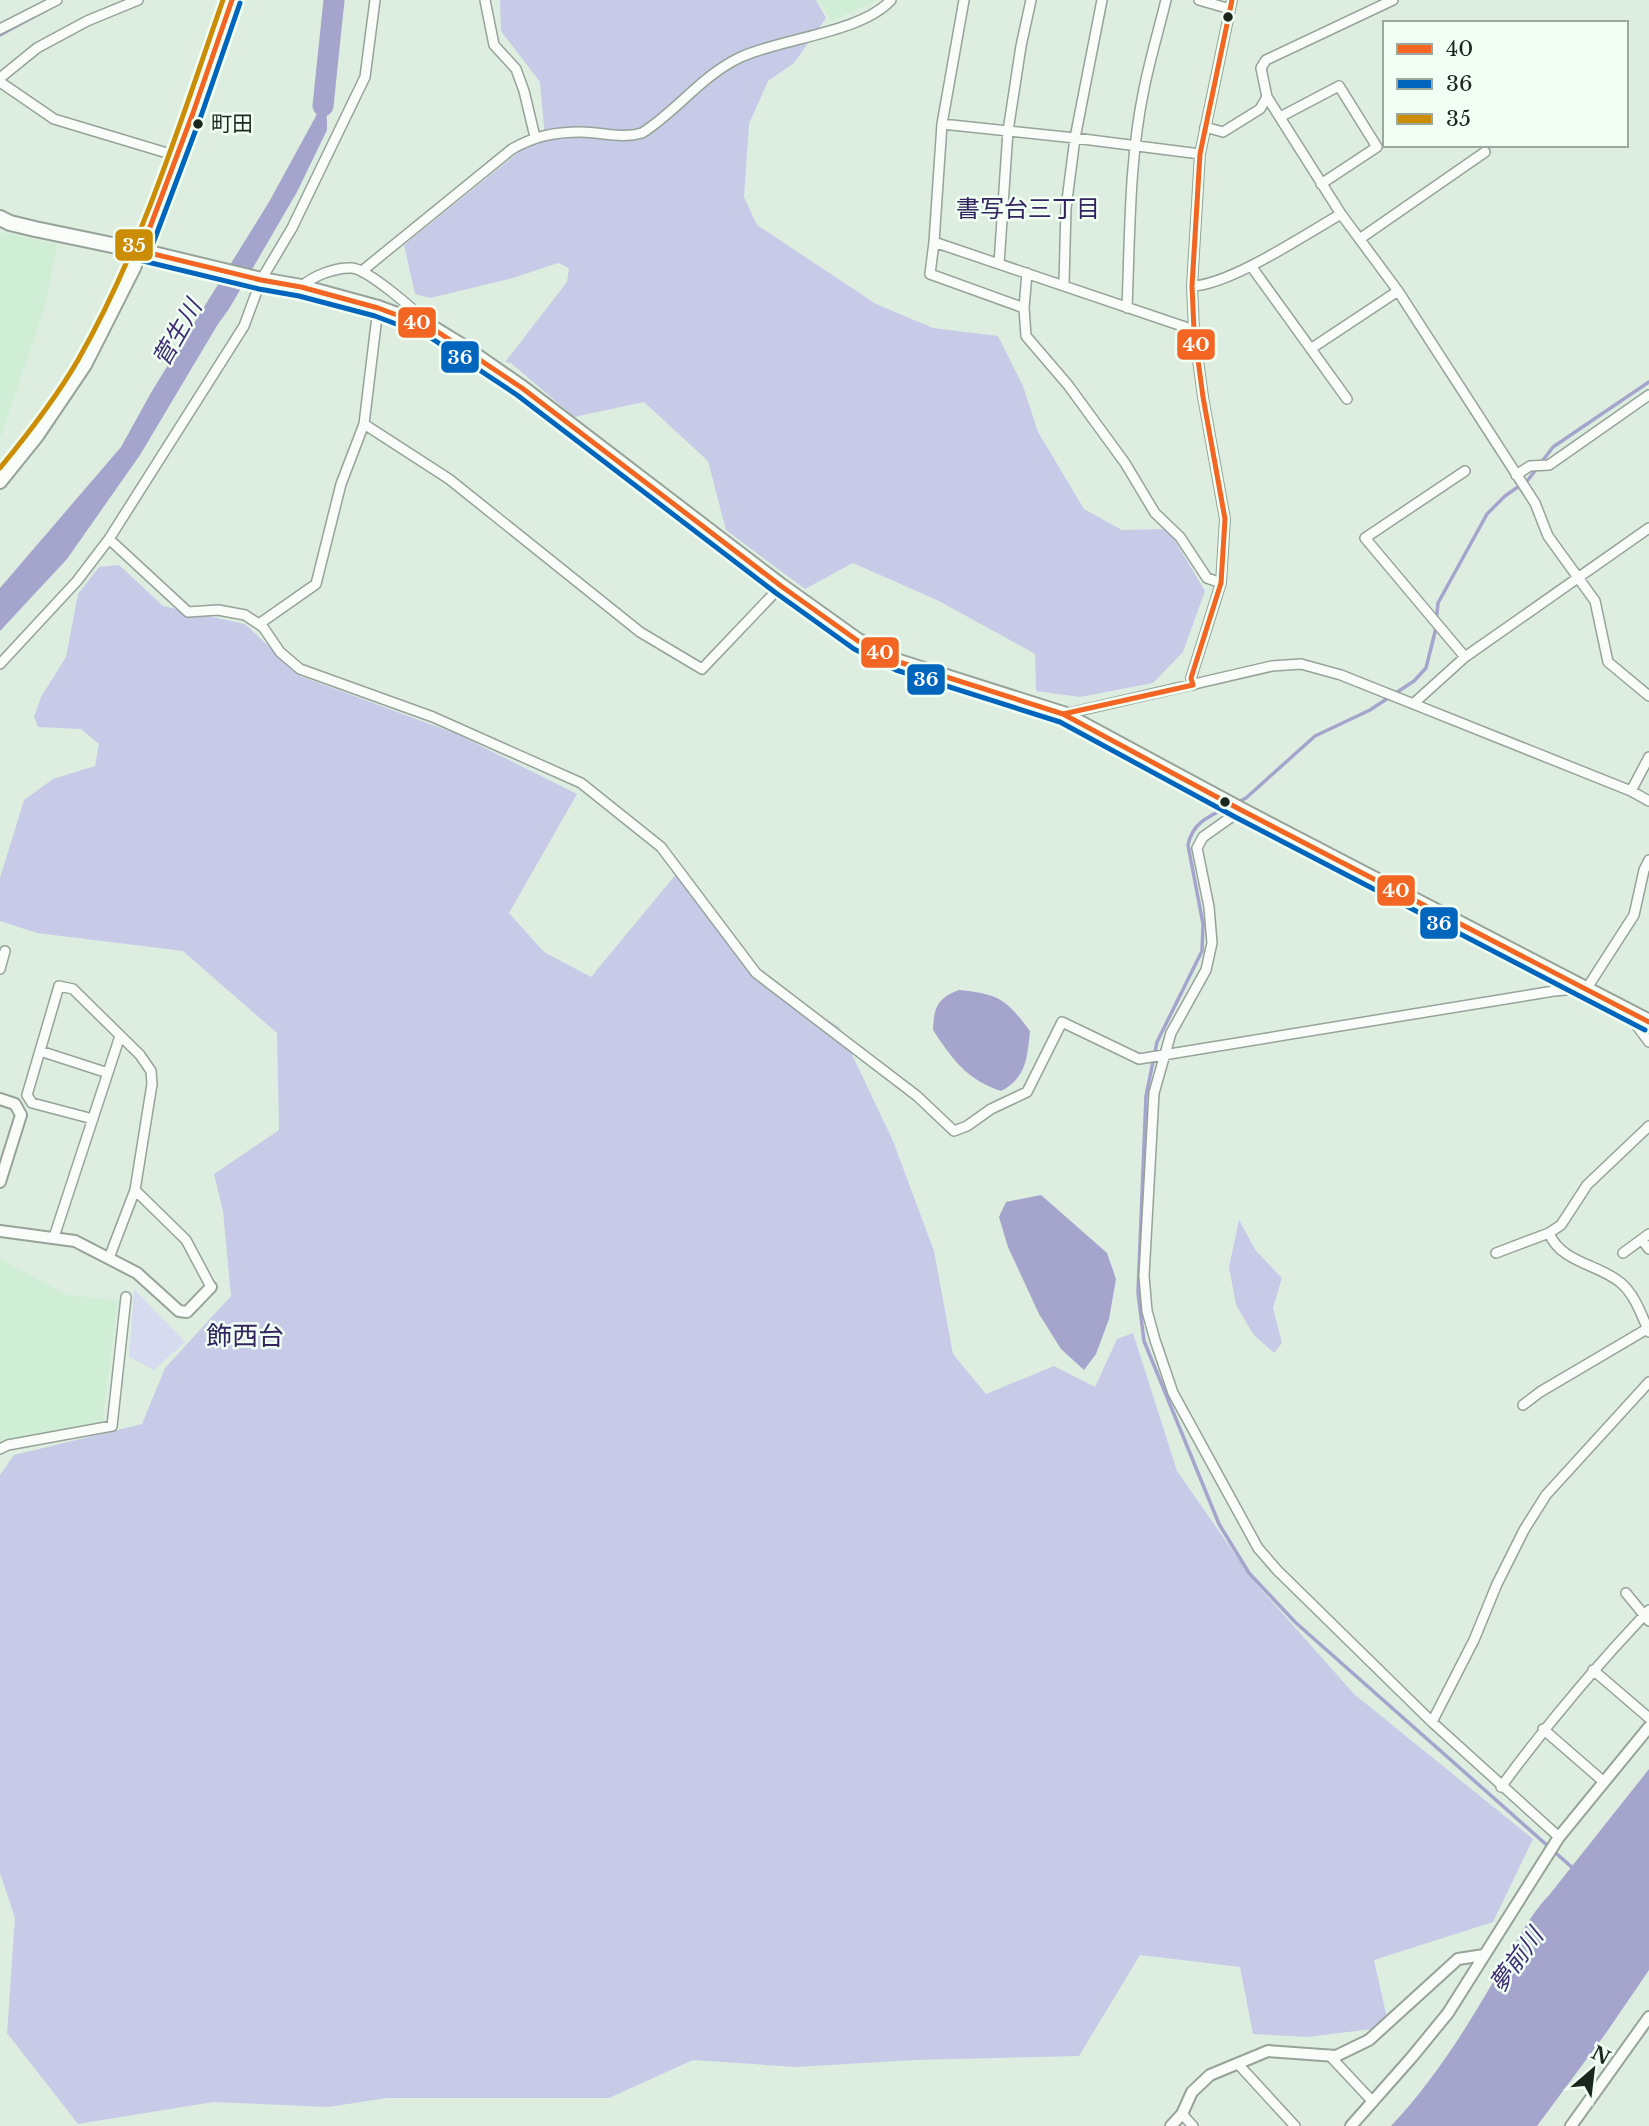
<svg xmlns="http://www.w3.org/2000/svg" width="1649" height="2126" font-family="'Libre Baskerville','Noto Sans JP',serif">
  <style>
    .built { fill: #d0edd5 }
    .green { fill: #d6dbf0 }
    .forest { fill: #c7cbe8 }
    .water { fill: #a5a4cc }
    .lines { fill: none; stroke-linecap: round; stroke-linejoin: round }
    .stream { stroke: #a5a4cc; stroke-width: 3.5 }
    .river { stroke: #a5a4cc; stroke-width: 21 }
    .minor-casing { stroke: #95a398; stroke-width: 12 }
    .tertiary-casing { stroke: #95a398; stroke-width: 14 }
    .secondary-casing { stroke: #95a398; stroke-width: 16 }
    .primary-casing { stroke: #95a398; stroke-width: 18 }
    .minor { stroke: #fafcfa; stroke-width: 9 }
    .tertiary { stroke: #fafcfa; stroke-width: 10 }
    .secondary { stroke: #fafcfa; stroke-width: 12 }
    .primary { stroke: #fafcfa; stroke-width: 14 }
    .bus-1-casing { stroke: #f1fef3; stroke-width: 10 }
    .bus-2-casing { stroke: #f1fef3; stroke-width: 10 }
    .bus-3-casing { stroke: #f1fef3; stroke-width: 10 }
    .bus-1 { stroke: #f26522; stroke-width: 5 }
    .bus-2 { stroke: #0065bd; stroke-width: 5 }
    .bus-3 { stroke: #cb8d06; stroke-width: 5 }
    .bus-dot { fill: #1b271d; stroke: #f1fef3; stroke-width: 2.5 }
    .labels { text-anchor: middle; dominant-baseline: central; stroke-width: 5; stroke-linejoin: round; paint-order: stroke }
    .bus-label { font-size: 21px; fill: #1b271d; stroke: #f1fef3; text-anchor: start }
    .neighbourhood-label { font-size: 24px; fill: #332660; stroke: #f1fef3 }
    .water-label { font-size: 24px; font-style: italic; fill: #3d2b75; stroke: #f1fef3 }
    .quarter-label { font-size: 26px; fill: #332660; stroke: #f1fef3 }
    .line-badge { stroke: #f1fef3; stroke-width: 2.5 }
    .badge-label { font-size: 19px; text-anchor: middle; font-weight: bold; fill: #fff }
  </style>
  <rect width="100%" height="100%" fill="#ddeee0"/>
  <path class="built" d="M 819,0 L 877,0 L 832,21 Z
    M 0,232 L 57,244 L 45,307 L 0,439 Z
    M 0,1259 L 67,1295 L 118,1300 L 102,1425 L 6,1440 L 0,1444 Z"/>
  <path class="green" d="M 134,1289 L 185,1342 L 154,1370 L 129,1357 Z"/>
  <path class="forest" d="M 500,0 L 816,0 L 826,18 L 794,63 L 768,81 L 749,124 L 744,197 L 757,225 L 876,304 L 933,328 L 998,336 L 1023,386 L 1038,432 L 1084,509 L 1122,530 L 1168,529 L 1205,591 L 1183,652 L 1153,683 L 1080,697 L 1036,691 L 1035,654 L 939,601 L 853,563 L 805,589 L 726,530 L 708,461 L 644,402 L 574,417 L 511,363 L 505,362 L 567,282 L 569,268 L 558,263 L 513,278 L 430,298 L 415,294 L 404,245 L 520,151 L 545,139 L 540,82 L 501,31 Z
    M 119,565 L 163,606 L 245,624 L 300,676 L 457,734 L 577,794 L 509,913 L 544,952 L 591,977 L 677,873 L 763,980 L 839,1027 L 893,1141 L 934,1251 L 953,1354 L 986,1394 L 1054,1366 L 1095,1387 L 1117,1339 L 1133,1333 L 1177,1471 L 1253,1580 L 1354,1694 L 1533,1839 L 1493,1922 L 1374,1960 L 1389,2027 L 1307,2037 L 1253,2034 L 1240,1967 L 1140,1955 L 1079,2056 L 915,2060 L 796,2067 L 693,2060 L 609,2098 L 387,2098 L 328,2107 L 213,2102 L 78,2124 L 7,2033 L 15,1918 L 0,1873 L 0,1475 L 14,1455 L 142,1424 L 165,1368 L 231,1296 L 223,1211 L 214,1174 L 279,1130 L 277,1033 L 183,951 L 37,933 L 0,921 L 0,878 L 24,800 L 53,779 L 95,766 L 99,744 L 81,729 L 38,727 L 34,717 L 41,697 L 66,657 L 78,594 L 99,567 Z
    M 1239,1220 L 1256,1251 L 1282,1278 L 1273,1308 L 1282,1343 L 1274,1353 L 1253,1334 L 1236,1305 L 1229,1267 Z"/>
  <path class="water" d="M 326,78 L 327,130 L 297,192 L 229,309 L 218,324 L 140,455 L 67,559 L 0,631 L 0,588 L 121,447 L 152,391 L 269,202 L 316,116 Z
    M 959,990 C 999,994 1006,999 1030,1031 C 1027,1058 1027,1077 1001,1091 C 966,1079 953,1060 933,1030 C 934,1008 937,998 959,990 Z
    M 1041,1195 L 1107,1253 L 1116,1279 L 1109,1319 L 1096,1354 L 1084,1370 L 1061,1349 L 1039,1314 L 1008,1247 L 999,1217 L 1006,1202 Z
    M 1649,1769 L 1649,1970 L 1606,2033 L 1537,2126 L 1391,2126 C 1429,2086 1461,2037 1489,1989 C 1509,1957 1524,1921 1550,1894 Z"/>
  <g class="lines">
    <path class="stream" d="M 0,35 L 50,8
      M 1236,803 L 1246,798 L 1315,736 L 1370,710 L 1414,681 L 1426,668 L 1435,632 L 1438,603 L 1487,514 L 1505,496 L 1528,480 L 1553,447 L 1649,382
      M 1226,808 C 1207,817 1192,824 1188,845 L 1203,924 L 1202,951 L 1157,1042 L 1146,1096 L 1138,1293 L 1144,1341 L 1219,1524 L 1249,1573 L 1295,1622 L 1575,1870"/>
    <path class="river" d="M 323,106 L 334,0"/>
    <defs>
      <path id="minor" d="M 485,0 L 494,45 L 516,69 L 524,91 L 535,137
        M 964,0 L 942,124 L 934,242 L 1194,330
        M 1199,0 L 1230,9
        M 1393,0 L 1266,60 L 1261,68 L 1267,97 L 1341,214 L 1398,291 L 1535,503 L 1548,536 L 1595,601 L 1608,662 L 1649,696
        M 0,29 L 57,0
        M 0,78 L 37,48 L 87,21 L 138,0
        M 0,82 L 54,119 L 177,156
        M 1280,117 L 1339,86 L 1377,147 L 1321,184
        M 942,124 L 1075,138 L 1200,154
        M 1205,127 L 1223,132 L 1260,109 L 1267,97
        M 1361,238 L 1485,152
        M 934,242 L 930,274 L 1024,308
        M 999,264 L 1008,131 L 1021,46 L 1031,0
        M 1251,266 L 1347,399
        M 362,271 L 512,149 C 535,136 554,132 581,132 C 601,132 622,139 642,133 C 677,111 702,75 741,57 C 782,38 861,33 891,0
        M 1027,273 L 1024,308 L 1026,336 L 1068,385 L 1125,463 L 1155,513 L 1180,537 L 1207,578 L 1221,583
        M 1064,284 L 1066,208 L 1075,138 L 1102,0
        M 1192,286 C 1230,285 1306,234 1341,214
        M 301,287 C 312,276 336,267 352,268 C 369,270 416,311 428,324
        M 378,308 L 364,424 L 449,479 L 640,632 L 702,669 L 781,586
        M 1127,308 C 1130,235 1129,160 1144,89 C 1150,59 1159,29 1166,0
        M 1312,348 L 1398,291
        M 1465,471 L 1365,538 L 1465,657
        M 1516,475 L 1530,466 L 1549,465 L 1649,395
        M 109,539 L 188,612 L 218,610 L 245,615 L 263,627 L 280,652 L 300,669 L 433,717 L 581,783 L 661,847 L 756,973 L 917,1096 L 954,1131 L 967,1126 L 991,1109 L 1027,1092 L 1062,1022 L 1139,1059 L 1554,991 L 1587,988 L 1634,915 L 1644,870 L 1649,860
        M 259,624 L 316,584 L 341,484 L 364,424
        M 0,664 L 77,581 L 109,539 L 244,326 L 261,280 L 292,228 L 365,77 L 375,0
        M 1193,685 L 1191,678 L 1221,583 L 1225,519 L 1203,397 L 1194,330 L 1192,286 L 1200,154 L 1232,0
        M 1413,704 L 1465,657 L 1649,528
        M 1065,714 L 1272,666 L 1301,664 L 1341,675 L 1631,791 L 1649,801
        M 1631,791 L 1649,757
        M 1241,810 L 1203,837 L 1197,848 L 1209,907 L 1212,943 L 1206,970 L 1171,1033 L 1154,1093 L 1144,1276 L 1147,1311 L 1155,1340 L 1173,1393 L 1258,1548 L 1277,1570 L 1432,1722 L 1559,1837
        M 0,969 L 5,951
        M 1638,1016 L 1637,1026 L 1649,1042
        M 40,1051 L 108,1073
        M 93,1119 L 32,1103 L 27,1095 L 59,986 L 73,989 L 140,1055 L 151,1071 L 152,1084 L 135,1190 L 109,1258
        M 135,1190 L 186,1240 L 211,1287
        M 1549,1233 L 1561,1225 L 1587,1185 L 1649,1126
        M 54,1237 L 120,1036
        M 1642,1240 L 1649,1249
        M 1496,1253 L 1549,1233 C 1561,1263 1599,1264 1621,1283 C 1635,1295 1642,1316 1649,1332
        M 1623,1253 L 1649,1234
        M 1523,1405 L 1540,1392 L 1647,1329
        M 0,1449 L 8,1445 L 112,1426 L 126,1297
        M 1626,1593 L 1649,1621
        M 1593,1670 L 1649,1718
        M 1432,1722 L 1474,1640 L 1497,1584 L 1524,1530 L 1546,1495 L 1649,1382
        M 1543,1729 L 1604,1782
        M 1501,1787 C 1547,1724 1596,1666 1649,1610
        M 1329,2055 L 1373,2102
        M 1238,2064 L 1295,2126
        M 1182,2114 L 1193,2126"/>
      <path id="tertiary" d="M 0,1099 L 15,1104 L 21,1115 L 0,1182
        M 0,1231 L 75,1241 L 137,1273 L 179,1311 L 187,1312 L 211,1287
        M 1171,2126 L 1182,2114 L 1192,2092 L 1210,2075 L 1268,2051 L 1336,2056 L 1369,2040 L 1458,1959 L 1484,1955
        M 1351,2126 L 1412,2057 L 1448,2013 L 1559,1837 L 1649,1727
        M 1571,2126 L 1649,2017"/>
      <path id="secondary" d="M 0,482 L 37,436 L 85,365 L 134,268 L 193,113 L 232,0"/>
      <path id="primary" d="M 0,218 L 10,223 L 35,229 L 141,251 L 261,280 L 301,287 L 378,308 L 432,328 L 463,347 L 522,388 L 781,586 L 858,641 L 899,662 L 1063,714 L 1241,810 L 1649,1022"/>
    </defs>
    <use href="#minor" class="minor-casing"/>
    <use href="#tertiary" class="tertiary-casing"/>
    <use href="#secondary" class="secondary-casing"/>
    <use href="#primary" class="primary-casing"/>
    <use href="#minor" class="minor"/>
    <use href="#tertiary" class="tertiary"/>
    <use href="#secondary" class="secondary"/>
    <use href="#primary" class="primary"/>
    <defs>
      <path id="bus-1" d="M 141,251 L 261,280 L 301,287 L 378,308 L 432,328 L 522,388 L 781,586 L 858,641 L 899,662 L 1063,714 L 1241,810 L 1649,1022
        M 141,251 L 193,113 L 232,0
        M 1193,685 L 1191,678 L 1221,583 L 1225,519 L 1203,397 L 1194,330 L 1192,286 L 1200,154 L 1232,0
        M 1063,714 L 1193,685"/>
      <path id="bus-2" d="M 149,254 L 201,116 L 240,3
        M 139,260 L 259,289 L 299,296 L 375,316 L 428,336 L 517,395 L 776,593 L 854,649 L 896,670 L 1060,722 L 1237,818 L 1645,1030"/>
      <path id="bus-3" d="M 0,468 C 28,434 56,398 78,360 C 141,250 181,120 223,0"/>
    </defs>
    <use href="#bus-1" class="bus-1-casing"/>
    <use href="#bus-2" class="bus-2-casing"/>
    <use href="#bus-3" class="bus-3-casing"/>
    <use href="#bus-1" class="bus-1"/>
    <use href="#bus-2" class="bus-2"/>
    <use href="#bus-3" class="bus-3"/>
  </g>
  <g class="bus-dot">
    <circle cx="1228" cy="17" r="6"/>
    <circle cx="198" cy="124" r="6"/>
    <circle cx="1225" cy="802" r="6"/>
  </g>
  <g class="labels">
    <g class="bus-label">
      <text x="211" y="124">町田</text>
    </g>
    <g class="neighbourhood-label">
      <text x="1028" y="208">書写台三丁目</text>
    </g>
    <g class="water-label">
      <text transform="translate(177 333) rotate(-60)">菅生川</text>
      <text transform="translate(1516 1960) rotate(-54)">夢前川</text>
    </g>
    <g class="quarter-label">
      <text x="245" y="1336">飾西台</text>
    </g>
  </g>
  <g class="line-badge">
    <rect x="114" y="228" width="40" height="34" rx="7" fill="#cb8d06"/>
    <rect x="397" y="306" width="40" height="33" rx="7" fill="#f26522"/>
    <rect x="1176" y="328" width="40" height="33" rx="7" fill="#f26522"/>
    <rect x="440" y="340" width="40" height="34" rx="7" fill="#0065bd"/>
    <rect x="860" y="636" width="40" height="33" rx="7" fill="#f26522"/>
    <rect x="906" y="663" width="40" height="33" rx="7" fill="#0065bd"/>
    <rect x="1376" y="874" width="40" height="33" rx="7" fill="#f26522"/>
    <rect x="1419" y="906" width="40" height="34" rx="7" fill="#0065bd"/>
  </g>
  <g class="badge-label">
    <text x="134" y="252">35</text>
    <text x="417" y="329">40</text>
    <text x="1196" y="351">40</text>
    <text x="460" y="364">36</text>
    <text x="880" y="659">40</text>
    <text x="926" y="686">36</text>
    <text x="1396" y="897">40</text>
    <text x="1439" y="930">36</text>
  </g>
  <rect x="1383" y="21" width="245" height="126" fill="#f1fef3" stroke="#9ba89d" stroke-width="2"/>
  <rect x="1397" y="44" width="35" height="10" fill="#f26522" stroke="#9ba89d" stroke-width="2"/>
  <text x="1446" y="56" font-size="21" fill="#1b271d">40</text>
  <rect x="1397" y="79" width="35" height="10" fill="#0065bd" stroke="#9ba89d" stroke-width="2"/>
  <text x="1446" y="91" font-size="21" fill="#1b271d">36</text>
  <rect x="1397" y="114" width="35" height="10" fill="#cb8d06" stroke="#9ba89d" stroke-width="2"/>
  <text x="1446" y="126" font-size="21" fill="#1b271d">35</text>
  <g transform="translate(1593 2070) rotate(28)" stroke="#f1fef3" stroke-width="5" paint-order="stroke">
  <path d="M0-5L12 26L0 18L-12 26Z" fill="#1b271d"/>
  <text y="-10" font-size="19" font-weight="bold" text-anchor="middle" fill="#1b271d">N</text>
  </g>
</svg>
